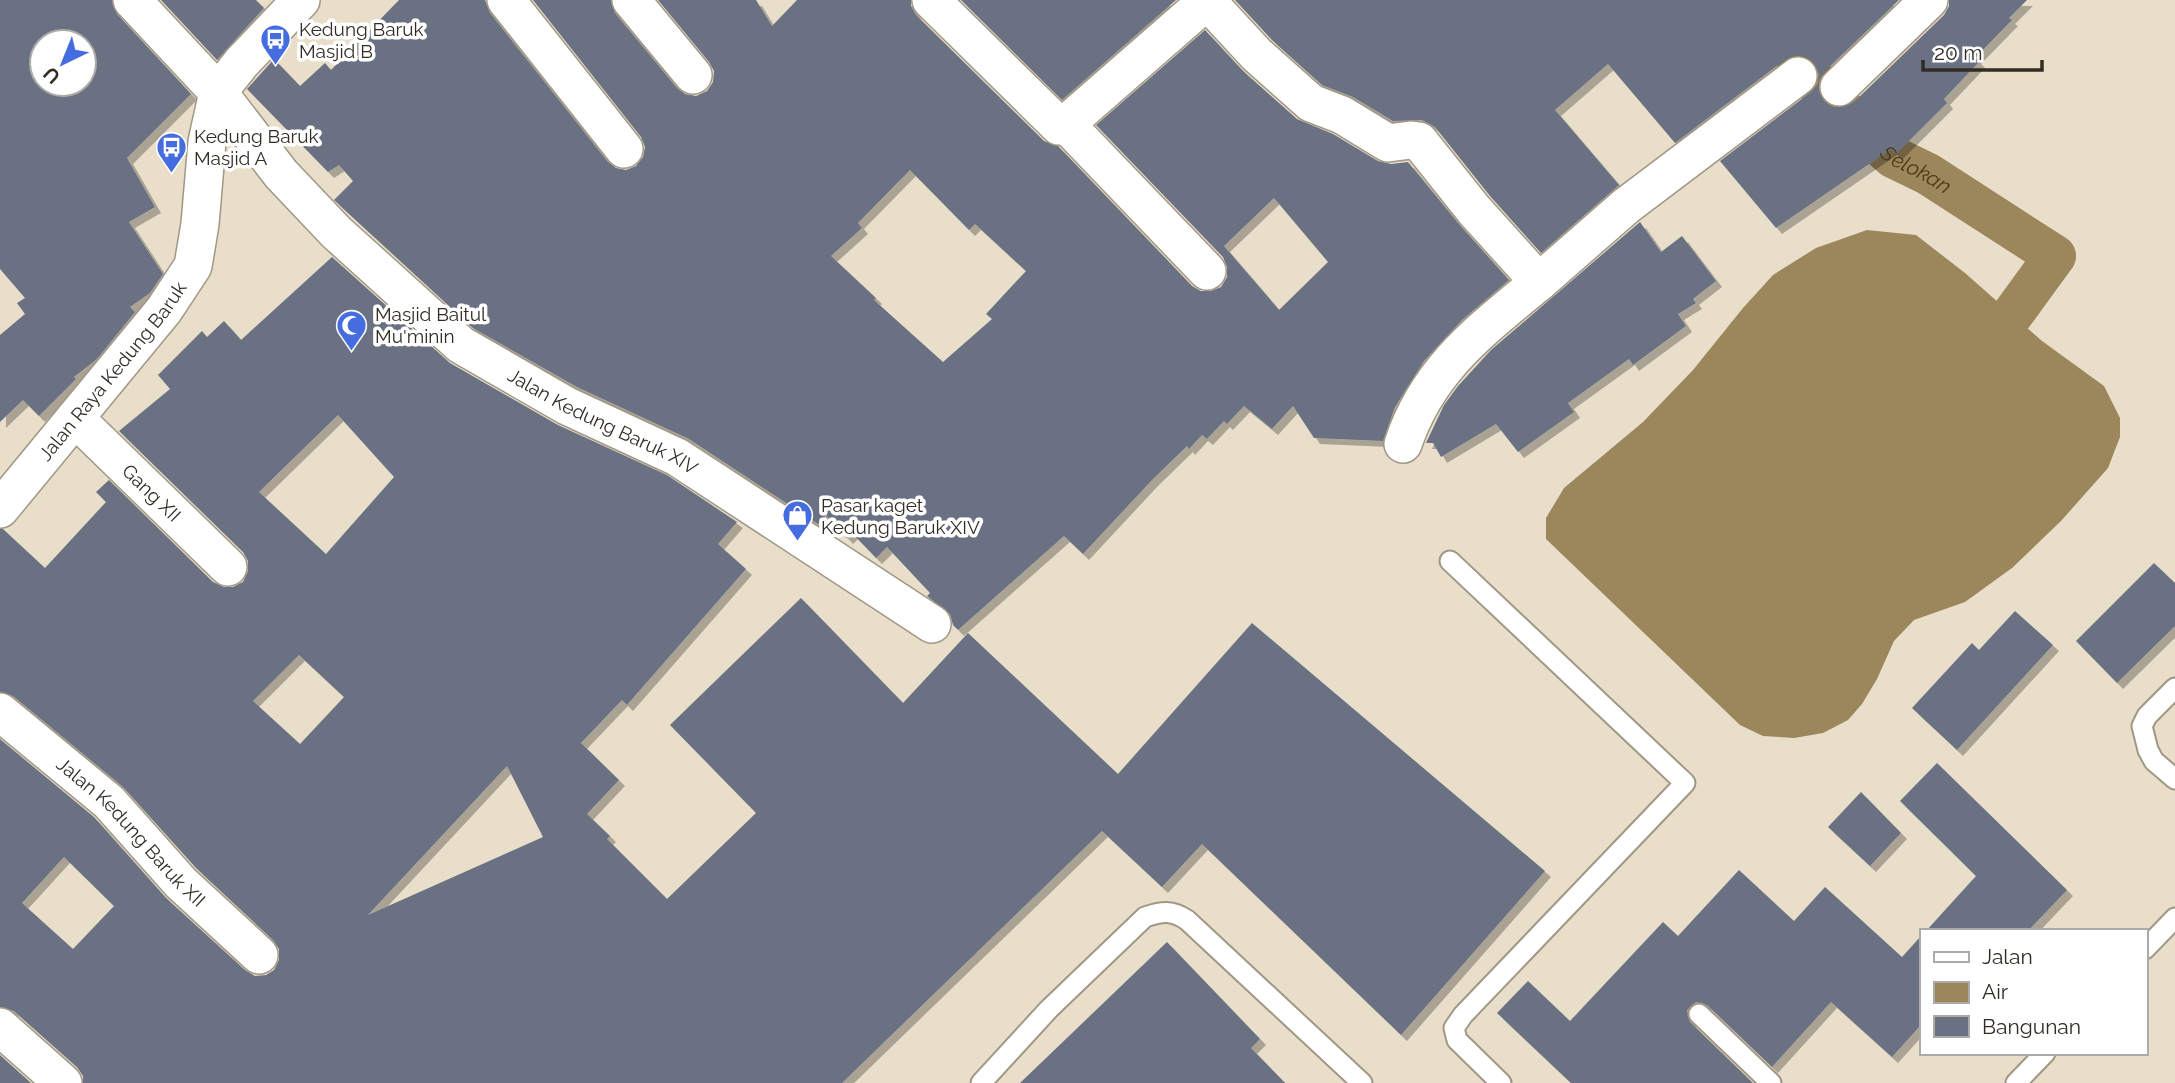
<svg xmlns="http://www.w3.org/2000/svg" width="2175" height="1083" font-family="Raleway,sans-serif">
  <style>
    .water { fill: #9c865b }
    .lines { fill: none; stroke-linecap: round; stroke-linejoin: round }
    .canal { stroke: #9c865b; stroke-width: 42 }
    .building { fill: #697182; fill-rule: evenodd; filter: url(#shadow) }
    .lane-casing { stroke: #a19785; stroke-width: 23 }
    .street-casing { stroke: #a19785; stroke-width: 40 }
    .lane { stroke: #fff; stroke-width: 19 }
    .street { stroke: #fff; stroke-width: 37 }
    .labels { text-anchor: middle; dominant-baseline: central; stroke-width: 7; stroke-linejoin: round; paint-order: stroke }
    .poi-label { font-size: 19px; fill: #312d25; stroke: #fff; text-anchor: start }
    .street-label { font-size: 19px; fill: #312d25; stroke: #fff }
    .water-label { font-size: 21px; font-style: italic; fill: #4b3a16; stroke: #fff }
  </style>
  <defs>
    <filter id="shadow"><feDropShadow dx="6" dy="6" stdDeviation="0" flood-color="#0004"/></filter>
  </defs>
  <rect width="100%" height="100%" fill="#e8deca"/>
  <path class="water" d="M 1867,230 L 1916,235 L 1965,273 L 2042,341 L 2104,386 L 2120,418 L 2120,437 L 2108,468 L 2061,521 L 2012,568 L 1965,602 L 1914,620 L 1894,641 L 1877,679 L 1862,704 L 1848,720 L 1823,733 L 1794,738 L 1763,736 L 1740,725 L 1546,539 L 1546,518 L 1564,488 L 1643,422 L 1693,370 L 1743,308 L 1773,275 L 1816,248 Z"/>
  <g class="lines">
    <path class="canal" id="s1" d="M 1752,0 L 1818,85 L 1884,149 L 1893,157 L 1928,174 L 2055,256 L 2012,315"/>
  </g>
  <path class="building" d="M 0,0 L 112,0 L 117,14 L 191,94 L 127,158 L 155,207 L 129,222 L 163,274 L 150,293 L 130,307 L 135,312 L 97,359 L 74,377 L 76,379 L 39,416 L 23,400 L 0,422 L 0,335 L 25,314 L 17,303 L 25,298 L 0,269 ZM 42,42 L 84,42 L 84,84 L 42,84 Z
    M 161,0 L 256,0 L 264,8 L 217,60 Z
    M 399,0 L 485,0 L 490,13 L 608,162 L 616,168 L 626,170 L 636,166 L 643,157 L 645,147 L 641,137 L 533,0 L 611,0 L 615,13 L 677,88 L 685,94 L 696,96 L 707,91 L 713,82 L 714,71 L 709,62 L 658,0 L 756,0 L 772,26 L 797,0 L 911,0 L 911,6 L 916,15 L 1044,141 L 1058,146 L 1192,286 L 1201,291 L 1211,291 L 1221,287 L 1227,277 L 1227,267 L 1223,257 L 1096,125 L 1205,30 L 1243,71 L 1297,119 L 1333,134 L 1378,161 L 1391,164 L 1408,162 L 1458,223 L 1509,280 L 1462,320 L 1424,361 L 1395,407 L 1383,441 L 1314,438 L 1293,406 L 1272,429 L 1244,406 L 1227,424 L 1224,421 L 1207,439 L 1202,435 L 1189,449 L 1187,446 L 1152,480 L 1083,554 L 1064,536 L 958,630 L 953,625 L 950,614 L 927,596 L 930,593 L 887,547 L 876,558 L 852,533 L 847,538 L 826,515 L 818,524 L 689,439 L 577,387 L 473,328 L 334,200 L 353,181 L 339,165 L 328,172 L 247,89 L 274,59 L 300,86 L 325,63 L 331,70 ZM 910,170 L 969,230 L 975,224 L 1026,271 L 986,314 L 992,319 L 943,362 L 874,300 L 876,298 L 831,256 L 862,228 L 858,223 ZM 1274,198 L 1328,262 L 1279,310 L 1224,246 Z
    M 961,0 L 1176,0 L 1062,100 Z
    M 1235,0 L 1899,0 L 1824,72 L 1819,81 L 1819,91 L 1824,101 L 1833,107 L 1843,107 L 1854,102 L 1944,15 L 1949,6 L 1949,0 L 2027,0 L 2009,18 L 2012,20 L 1975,58 L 1979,62 L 1944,99 L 1947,103 L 1896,154 L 1891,149 L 1776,228 L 1720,161 L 1811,92 L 1818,84 L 1819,74 L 1814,63 L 1807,57 L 1796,55 L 1786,59 L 1675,143 L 1608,64 L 1555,110 L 1619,185 L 1541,253 L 1490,196 L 1435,127 L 1422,120 L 1393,121 L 1353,97 L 1322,85 L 1272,40 Z
    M 1640,222 L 1661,252 L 1682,236 L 1716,281 L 1693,299 L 1696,303 L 1678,314 L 1686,326 L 1633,365 L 1629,359 L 1568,403 L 1574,412 L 1518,452 L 1496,424 L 1441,457 L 1433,443 L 1426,443 L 1444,405 L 1458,386 L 1491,350 Z
    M 332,257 L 450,363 L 558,425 L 667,475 L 737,522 L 718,544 L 746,569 L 627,705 L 622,700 L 581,743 L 619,780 L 587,814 L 610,836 L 607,839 L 667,899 L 756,813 L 670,725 L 801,598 L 903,703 L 968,633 L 1118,774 L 1252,623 L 1545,871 L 1401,1035 L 1202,844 L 1162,887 L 1102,831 L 842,1083 L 83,1083 L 83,1076 L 77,1067 L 14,1011 L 0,1007 L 0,739 L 94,817 L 165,897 L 245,970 L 255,976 L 266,975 L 274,970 L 279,960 L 279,949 L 273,940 L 196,868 L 122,786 L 13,696 L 0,692 L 0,529 L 3,529 L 45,568 L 106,502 L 96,492 L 109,480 L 213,582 L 224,587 L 233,587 L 243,582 L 248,571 L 248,561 L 243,552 L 119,431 L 170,389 L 158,375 L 202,331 L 207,337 L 224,321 L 241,340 ZM 338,415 L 394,477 L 326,554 L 259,492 ZM 299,655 L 344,697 L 300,744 L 253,701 ZM 507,766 L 543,837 L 368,915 ZM 64,857 L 114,906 L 73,949 L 22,903 Z
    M 2154,563 L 2175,583 L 2175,626 L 2117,683 L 2076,641 Z
    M 2015,611 L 2053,645 L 1957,750 L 1912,708 L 1972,643 L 1979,650 Z
    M 1937,763 L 2067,890 L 2028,931 L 1926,931 L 1976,876 L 1900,801 Z
    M 1861,792 L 1901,833 L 1870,866 L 1828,827 Z
    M 1739,870 L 1794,921 L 1825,887 L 1902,957 L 1921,936 L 1921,1025 L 1892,1057 L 1831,1002 L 1772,1067 L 1707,1005 L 1696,1002 L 1687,1010 L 1690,1022 L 1753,1083 L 1571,1083 L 1497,1013 L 1528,981 L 1570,1021 L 1663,922 L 1678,936 Z
    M 1167,942 L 1260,1039 L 1251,1048 L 1285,1083 L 1020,1083 Z
    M 0,1055 L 31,1083 L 0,1083 Z"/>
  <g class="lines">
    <defs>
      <path id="lane" d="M 1450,561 L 1685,783 L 1463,1015 L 1454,1028 L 1457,1040 L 1501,1083
        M 2175,688 L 2147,716 L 2142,726 L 2148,750 L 2154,761 L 2175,779
        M 2145,949 L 2175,918
        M 1699,1014 L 1771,1083
        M 981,1083 L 1049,1009 L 1145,917 C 1162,911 1172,910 1187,920 L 1362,1083
        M 2016,1083 L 2045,1053"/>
      <g id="street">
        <path id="s2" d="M 132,0 L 218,92 L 281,174 L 336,232 L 461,345 L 567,406 L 677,457 L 932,624"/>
        <path d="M 506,0 L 624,149"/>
        <path d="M 631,0 L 693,75"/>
        <path d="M 931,0 L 1059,126 L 1066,124 L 1208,0"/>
        <path d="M 1207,1 L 1257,55 L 1311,103 L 1342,115 L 1388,143 L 1411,140 L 1419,141 L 1474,210 L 1539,282 L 1626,206 L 1798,76"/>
        <path d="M 1839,87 L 1929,0"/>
        <path d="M 1066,124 L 1207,271"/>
        <path id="s3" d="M 75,418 L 228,567"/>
        <path d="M 1403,444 C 1428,369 1480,331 1539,282"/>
        <path id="s4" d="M 0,509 L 164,310 L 193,266 L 200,224 L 207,142 L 218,92 L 242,62 L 301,0"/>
        <path id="s5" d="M 0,712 L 109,802 L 181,883 L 259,955"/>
        <path d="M 0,1027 L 63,1083"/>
      </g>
    </defs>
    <use href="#lane" class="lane-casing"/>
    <use href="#street" class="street-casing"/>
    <use href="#lane" class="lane"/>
    <use href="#street" class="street"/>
  </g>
  <defs>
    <symbol id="bus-pin" viewBox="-11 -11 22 30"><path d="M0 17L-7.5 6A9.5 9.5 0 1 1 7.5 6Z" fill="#466de0" stroke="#fff"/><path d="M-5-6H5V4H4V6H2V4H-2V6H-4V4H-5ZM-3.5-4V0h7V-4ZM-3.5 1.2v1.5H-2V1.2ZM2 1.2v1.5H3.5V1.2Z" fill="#fff"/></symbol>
    <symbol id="mosque-pin" viewBox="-11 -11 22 30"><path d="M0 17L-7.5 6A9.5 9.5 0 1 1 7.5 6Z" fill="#466de0" stroke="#fff"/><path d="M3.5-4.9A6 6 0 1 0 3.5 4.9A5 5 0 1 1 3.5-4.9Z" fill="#fff"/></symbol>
    <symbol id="shop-pin" viewBox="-11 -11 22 30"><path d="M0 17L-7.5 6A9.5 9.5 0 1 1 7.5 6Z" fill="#466de0" stroke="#fff"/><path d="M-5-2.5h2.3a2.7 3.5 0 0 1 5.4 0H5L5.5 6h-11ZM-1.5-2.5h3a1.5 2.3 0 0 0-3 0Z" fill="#fff"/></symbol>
  </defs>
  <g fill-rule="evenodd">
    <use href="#bus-pin" x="258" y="22" width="35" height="47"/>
    <use href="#bus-pin" x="154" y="130" width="35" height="47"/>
    <use href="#mosque-pin" x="334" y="308" width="35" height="47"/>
    <use href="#shop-pin" x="780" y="498" width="35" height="47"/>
  </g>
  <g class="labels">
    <g class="poi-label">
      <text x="299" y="29">Kedung Baruk<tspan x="299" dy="22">Masjid B</tspan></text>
      <text x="194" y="136">Kedung Baruk<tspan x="194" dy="22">Masjid A</tspan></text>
      <text x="375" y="314">Masjid Baitul<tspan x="375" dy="22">Mu'minin</tspan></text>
      <text x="821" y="505">Pasar kaget<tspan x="821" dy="22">Kedung Baruk XIV</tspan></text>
    </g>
    <g class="street-label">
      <text stroke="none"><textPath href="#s4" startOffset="178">Jalan Raya Kedung Baruk</textPath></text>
      <text stroke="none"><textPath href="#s2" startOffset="639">Jalan Kedung Baruk XIV</textPath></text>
      <text stroke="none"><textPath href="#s3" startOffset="107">Gang XII</textPath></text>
      <text stroke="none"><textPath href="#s5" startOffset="178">Jalan Kedung Baruk XII</textPath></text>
    </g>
    <g class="water-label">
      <text stroke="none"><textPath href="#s1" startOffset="238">Selokan</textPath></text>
    </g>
  </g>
  <rect x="1920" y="929" width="228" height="126" fill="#ffffff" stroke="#adaba8" stroke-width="2"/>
  <rect x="1934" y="952" width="35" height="10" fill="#ffffff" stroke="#adaba8" stroke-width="2"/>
  <text x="1982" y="964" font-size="21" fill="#312d25">Jalan</text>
  <rect x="1934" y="982" width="35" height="21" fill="#9c865b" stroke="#adaba8" stroke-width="2"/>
  <text x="1982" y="999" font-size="21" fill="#312d25">Air</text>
  <rect x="1934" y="1016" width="35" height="21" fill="#697182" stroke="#adaba8" stroke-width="2"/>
  <text x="1982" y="1034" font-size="21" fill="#312d25">Bangunan</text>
  <g transform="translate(63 63) rotate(223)"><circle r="33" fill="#ffffff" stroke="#adaba8" stroke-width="2"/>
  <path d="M0-5L12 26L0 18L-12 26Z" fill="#466de0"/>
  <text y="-10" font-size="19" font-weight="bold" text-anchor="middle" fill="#312d25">U</text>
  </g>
  <path d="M1923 60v10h119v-10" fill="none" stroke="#312d25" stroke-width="3.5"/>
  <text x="1934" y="60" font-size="21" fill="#312d25" stroke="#ffffff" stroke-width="5" paint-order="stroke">20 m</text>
</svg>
